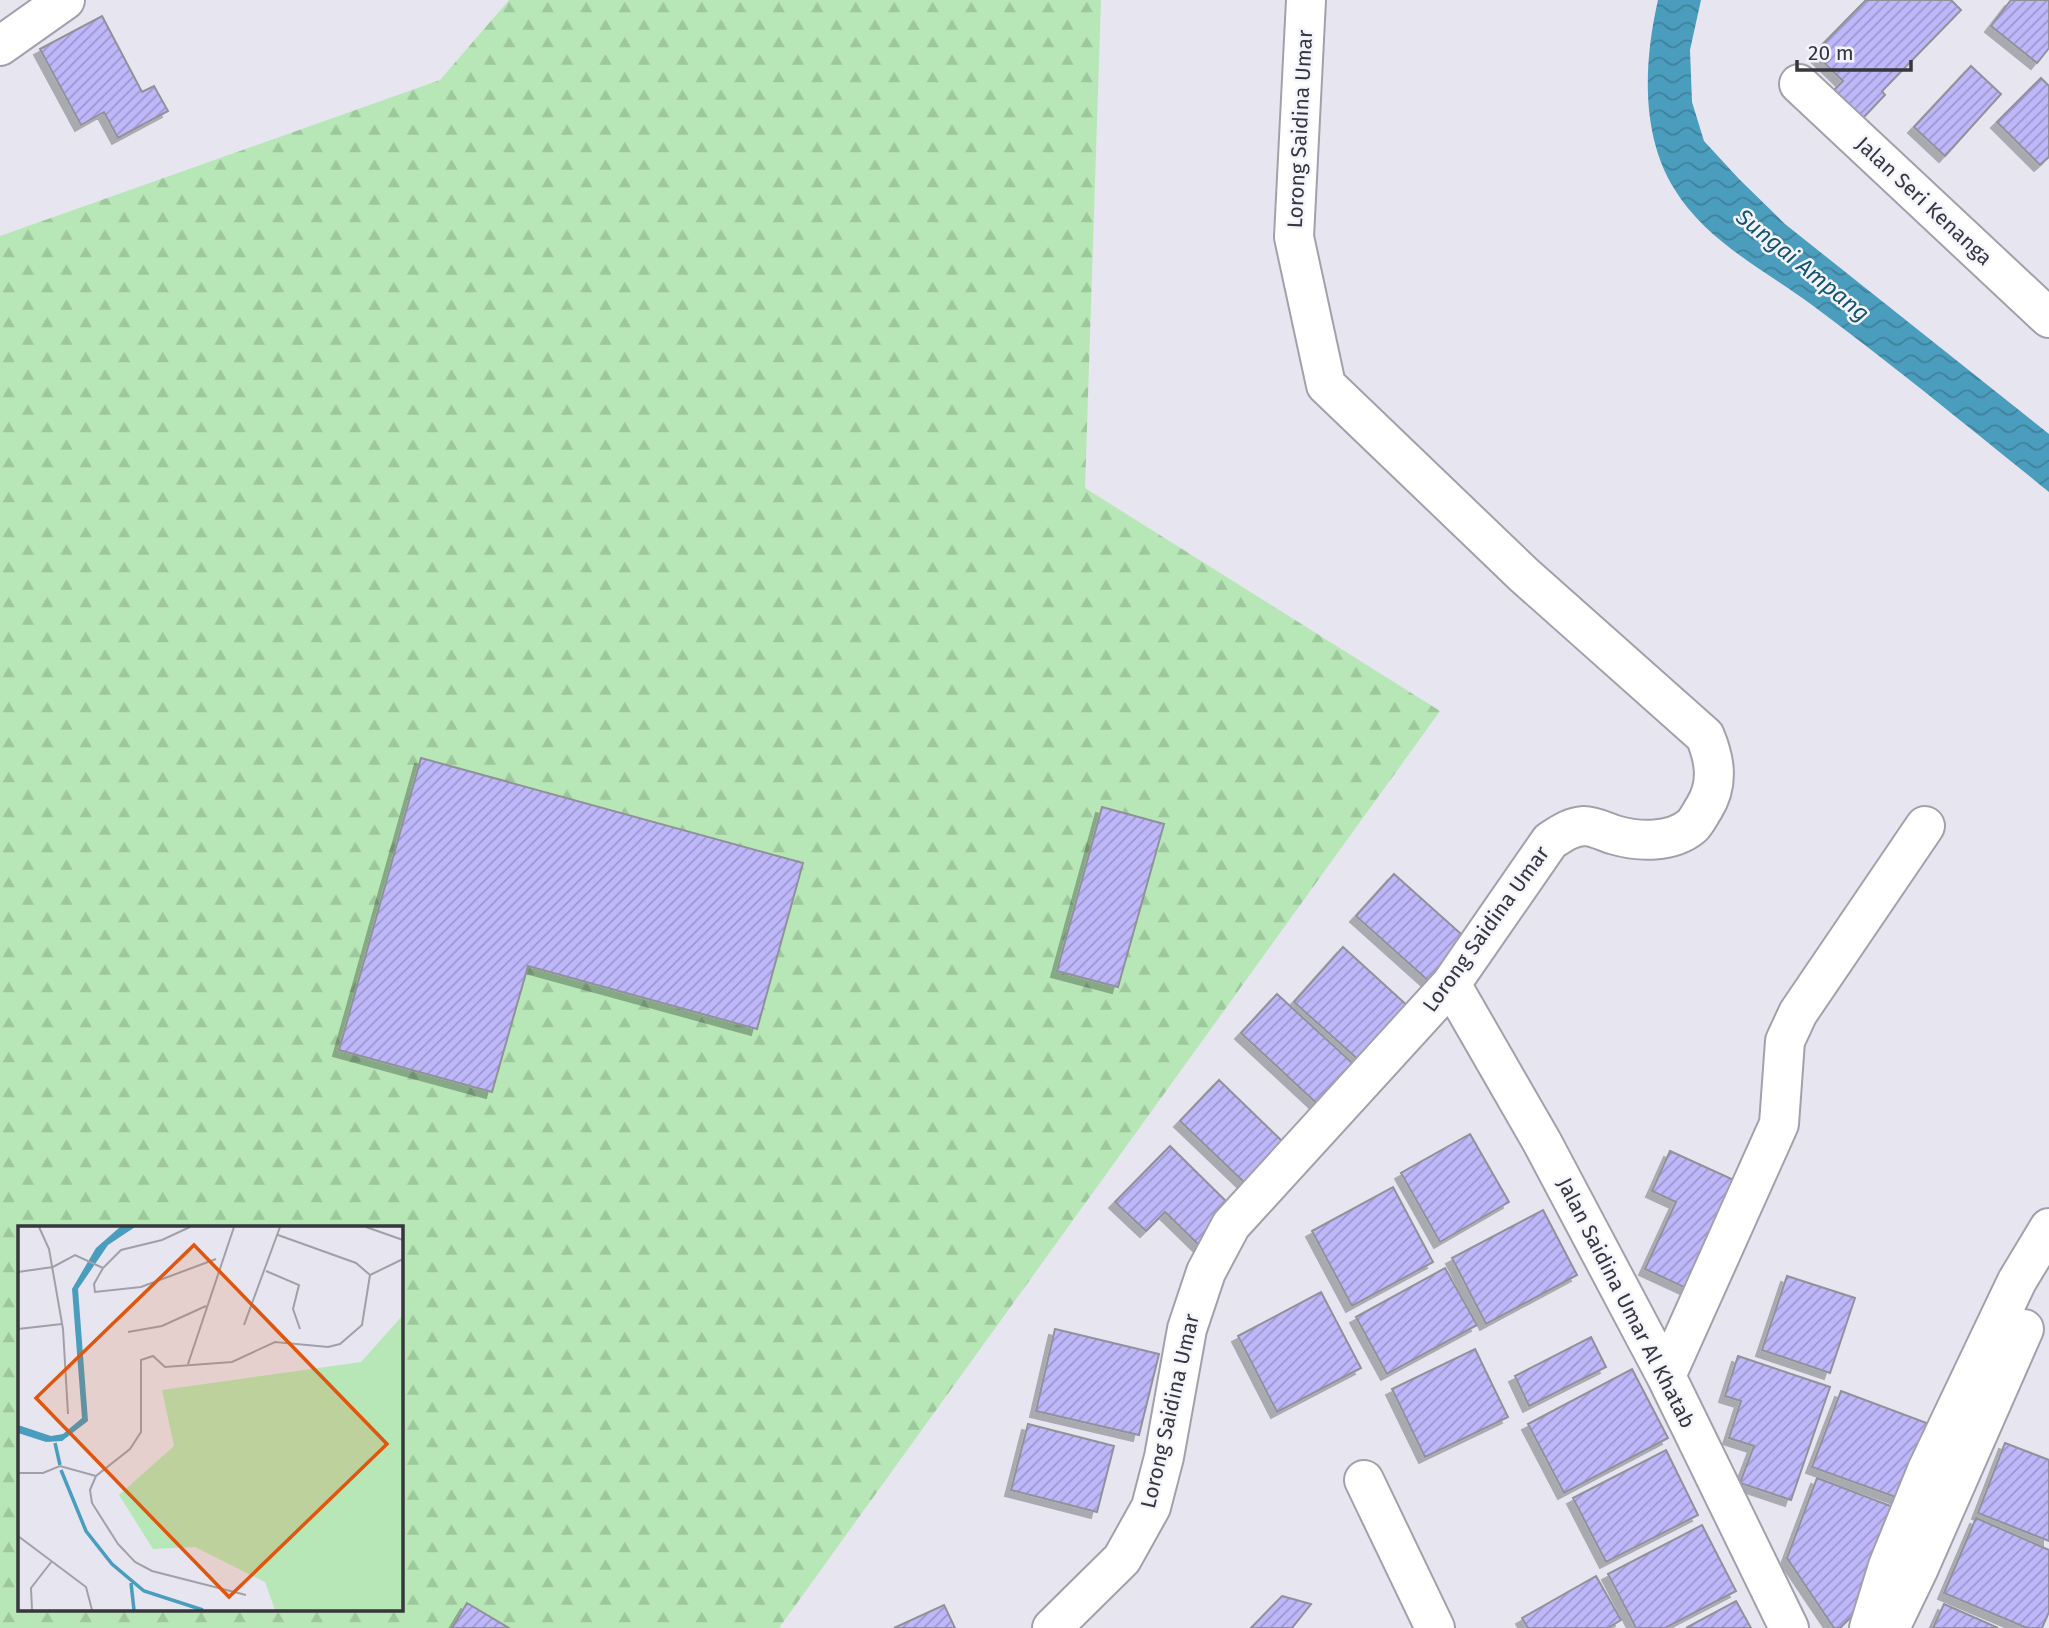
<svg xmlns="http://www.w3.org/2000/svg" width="2049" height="1628" font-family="'Fira Sans',sans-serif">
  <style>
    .forest { fill: url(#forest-firs); fill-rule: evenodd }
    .water { fill: url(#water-waves) }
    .building { fill: url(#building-hatch); stroke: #91919a; stroke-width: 2; filter: url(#shadow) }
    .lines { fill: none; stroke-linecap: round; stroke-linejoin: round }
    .street-casing { stroke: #a2a1ab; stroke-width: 42 }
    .street { stroke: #fff; stroke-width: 38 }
    .labels { text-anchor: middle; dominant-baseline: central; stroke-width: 5; stroke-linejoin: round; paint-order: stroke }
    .street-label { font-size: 21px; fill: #37373b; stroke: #f4f4fe }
    .water-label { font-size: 23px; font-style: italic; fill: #13556d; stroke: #f4f4fe }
    .inset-river { fill: none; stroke: #4b9dbe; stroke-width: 3.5 }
    .inset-road { fill: none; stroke: #a1a0a8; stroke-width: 2 }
    .view { fill: #df570e; fill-opacity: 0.15; stroke: #df570e; stroke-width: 3.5 }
    .inset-edge { fill: none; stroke: #37373b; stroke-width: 3.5 }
  </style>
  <defs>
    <pattern id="forest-firs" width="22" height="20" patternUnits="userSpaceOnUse" patternTransform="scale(1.75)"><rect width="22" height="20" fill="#b7e7b6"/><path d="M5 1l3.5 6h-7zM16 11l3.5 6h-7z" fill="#9ec79d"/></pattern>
    <pattern id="water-waves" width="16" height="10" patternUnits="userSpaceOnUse" patternTransform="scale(1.75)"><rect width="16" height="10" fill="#4b9dbe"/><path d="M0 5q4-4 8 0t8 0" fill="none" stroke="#3f819c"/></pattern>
    <pattern id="building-hatch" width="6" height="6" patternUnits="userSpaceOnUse" patternTransform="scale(1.75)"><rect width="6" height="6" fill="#beb8fa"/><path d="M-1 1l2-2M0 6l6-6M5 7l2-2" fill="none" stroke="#9b96cc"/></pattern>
    <filter id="shadow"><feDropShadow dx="-6" dy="6" stdDeviation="0" flood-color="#0004"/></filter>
  </defs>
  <rect width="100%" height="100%" fill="#e7e6f0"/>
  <path class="forest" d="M 509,0 L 1101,0 L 1085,488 L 1440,711 L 779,1628 L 0,1628 L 0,236 L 440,80 ZM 19,1227 L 401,1227 L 401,1609 L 19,1609 Z"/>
  <path class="water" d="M 1658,0 L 1701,0 L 1690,50 L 1692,102 L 1704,141 L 1739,179 L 1785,224 L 2049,434 L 2049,492 C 1971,429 1893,365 1812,305 C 1766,271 1706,241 1675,190 C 1640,135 1644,61 1658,0 Z"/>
  <path class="building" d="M 1866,0 L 1951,0 L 1961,10 L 1882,91 L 1885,95 L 1861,120 L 1832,92 L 1843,81 L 1814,53 Z
    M 2011,0 L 2049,0 L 2049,48 L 2037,63 L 1991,26 Z
    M 102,16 L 142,92 L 154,86 L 168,111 L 118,138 L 104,112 L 81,125 L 40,49 Z
    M 1971,66 L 2001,94 L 1945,156 L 1914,127 Z
    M 2041,78 L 2049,86 L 2049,157 L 2040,165 L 1997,122 Z
    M 421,758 L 803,863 L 757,1029 L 528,966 L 492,1092 L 339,1050 Z
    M 1102,807 L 1164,824 L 1118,987 L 1057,971 Z
    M 1394,874 L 1470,942 L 1432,984 L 1356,916 Z
    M 1343,947 L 1410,1008 L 1362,1063 L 1294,1002 Z
    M 1277,994 L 1361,1071 L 1325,1111 L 1241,1033 Z
    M 1219,1080 L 1285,1144 L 1246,1184 L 1180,1121 Z
    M 1470,1134 L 1509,1202 L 1440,1242 L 1401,1173 Z
    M 1170,1146 L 1237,1212 L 1202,1248 L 1165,1212 L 1146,1231 L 1115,1202 Z
    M 1670,1151 L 1736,1181 L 1686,1288 L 1645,1269 L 1676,1202 L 1652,1191 Z
    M 1393,1187 L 1433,1262 L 1352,1306 L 1312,1231 Z
    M 1543,1210 L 1577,1275 L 1486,1324 L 1452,1258 Z
    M 1445,1268 L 1477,1325 L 1387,1374 L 1356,1317 Z
    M 1787,1276 L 1855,1298 L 1830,1373 L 1762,1350 Z
    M 1321,1292 L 1361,1368 L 1277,1412 L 1238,1336 Z
    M 1055,1329 L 1159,1354 L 1139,1435 L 1036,1411 Z
    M 1591,1337 L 1606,1367 L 1529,1406 L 1515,1376 Z
    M 1475,1349 L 1508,1417 L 1425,1457 L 1392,1389 Z
    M 1738,1356 L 1830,1387 L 1791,1500 L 1740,1483 L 1754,1446 L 1729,1438 L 1741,1401 L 1725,1396 Z
    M 1632,1369 L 1668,1438 L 1564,1493 L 1528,1424 Z
    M 1841,1391 L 1932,1425 L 1904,1500 L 1812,1467 Z
    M 1028,1424 L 1114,1446 L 1097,1512 L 1011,1490 Z
    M 2005,1443 L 2049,1460 L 2049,1541 L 1978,1513 Z
    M 1666,1450 L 1698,1515 L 1606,1562 L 1573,1498 Z
    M 1817,1478 L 1896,1508 L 1866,1602 L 1840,1628 L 1834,1628 L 1787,1558 Z
    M 1976,1518 L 2049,1550 L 2049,1612 L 2042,1628 L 2027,1628 L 1944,1593 Z
    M 1702,1525 L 1736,1591 L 1665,1628 L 1636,1628 L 1608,1574 Z
    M 1596,1576 L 1621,1620 L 1608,1628 L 1528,1628 L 1522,1618 Z
    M 1282,1596 L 1311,1604 L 1292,1628 L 1251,1628 Z
    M 1736,1601 L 1751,1628 L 1686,1628 Z
    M 467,1603 L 509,1628 L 452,1628 Z
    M 1944,1604 L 1998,1628 L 1933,1628 Z
    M 944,1605 L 955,1628 L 894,1628 Z"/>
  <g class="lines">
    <defs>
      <path id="street" d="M 0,46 L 65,0
        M 1799,84 L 2049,318
        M 1451,984 L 1542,1142 L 1666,1376 L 1789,1628
        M 1666,1376 L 1779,1124 L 1785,1041 L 1798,1013 L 1925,826
        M 1364,1480 L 1435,1628
        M 1052,1628 L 1122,1559 L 1151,1507 L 1164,1457 L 1187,1329 L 1206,1272 L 1231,1225 L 1451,984 L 1550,841 C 1561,834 1570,827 1584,826 C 1594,826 1605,832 1615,835 C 1639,842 1672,843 1692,826 C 1697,821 1700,814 1704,808 C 1719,784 1715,760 1705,736 L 1524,575 L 1326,385 L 1294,237 L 1306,0
        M 1869,1628 L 1888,1566 L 1927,1470 L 2017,1281 L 2049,1228
        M 1890,1628 L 1918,1570 L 2024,1329"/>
    </defs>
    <use href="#street" class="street-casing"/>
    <use href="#street" class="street"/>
  </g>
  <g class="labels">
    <g class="street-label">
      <text transform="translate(1300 129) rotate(-87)">Lorong Saidina Umar</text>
      <text transform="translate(1924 201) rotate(43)">Jalan Seri Kenanga</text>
      <text transform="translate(1486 929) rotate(-54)">Lorong Saidina Umar</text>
      <text transform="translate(1626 1303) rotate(63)">Jalan Saidina Umar Al Khatab</text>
      <text transform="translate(1170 1411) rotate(-77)">Lorong Saidina Umar</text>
    </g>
    <g class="water-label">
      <text transform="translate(1803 265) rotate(39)">Sungai Ampang</text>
    </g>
  </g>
  <g transform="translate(18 1226)">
    <rect width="385" height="385" fill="#e7e6f0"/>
    <path d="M 385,89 L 385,384 L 257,384 L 247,356 L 177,321 L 135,323 L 101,269 L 156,220 L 144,164 L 343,136 Z" fill="#b7e7b6"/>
    <path d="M 102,1 L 117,1 L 90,19 L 60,63 L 70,195 L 44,215 L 28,216 L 0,207 L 0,199 L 33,210 L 45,208 L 64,192 L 54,63 L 78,22 Z" fill="#4b9dbe"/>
    <path class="inset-river" d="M 37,217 L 42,239M 43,244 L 68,305 L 94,338 L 126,365 L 185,384M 113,357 L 116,384"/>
    <path class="inset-road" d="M 21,1 L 31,23 L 45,103 L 50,188M 172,1 L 144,14 L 103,24 L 85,42 L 76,58 L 77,66 L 123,61 L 198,33M 348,1 L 385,14M 260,9 L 338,37 L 352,49M 248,45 L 281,59 L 275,83 L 282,103M 0,46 L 35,41 L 57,29 L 85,42M 226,99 L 262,1M 0,103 L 44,98M 110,106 L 144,100 L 188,80M 170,138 L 216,1M 0,247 L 25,247 L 42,240 L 78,250M 0,310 L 68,361 L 74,384M 228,369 L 134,345 L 117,336 L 100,318 L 74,277 L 72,264 L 78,250 L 112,223 L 123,206 L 123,134 L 135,130 L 147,141 L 214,136 L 257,116 L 310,121 L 322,118 L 344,99 L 352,49 L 385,33M 14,384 L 13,362 L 34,335"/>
    <path class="view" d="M 176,19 L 369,218 L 211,371 L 18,172 Z"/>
    <rect width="385" height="385" class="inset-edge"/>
  </g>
  <path d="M1797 60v10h114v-10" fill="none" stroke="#37373b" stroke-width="3.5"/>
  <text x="1808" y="60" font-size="21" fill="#37373b" stroke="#f4f4fe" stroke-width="5" paint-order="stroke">20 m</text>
</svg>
